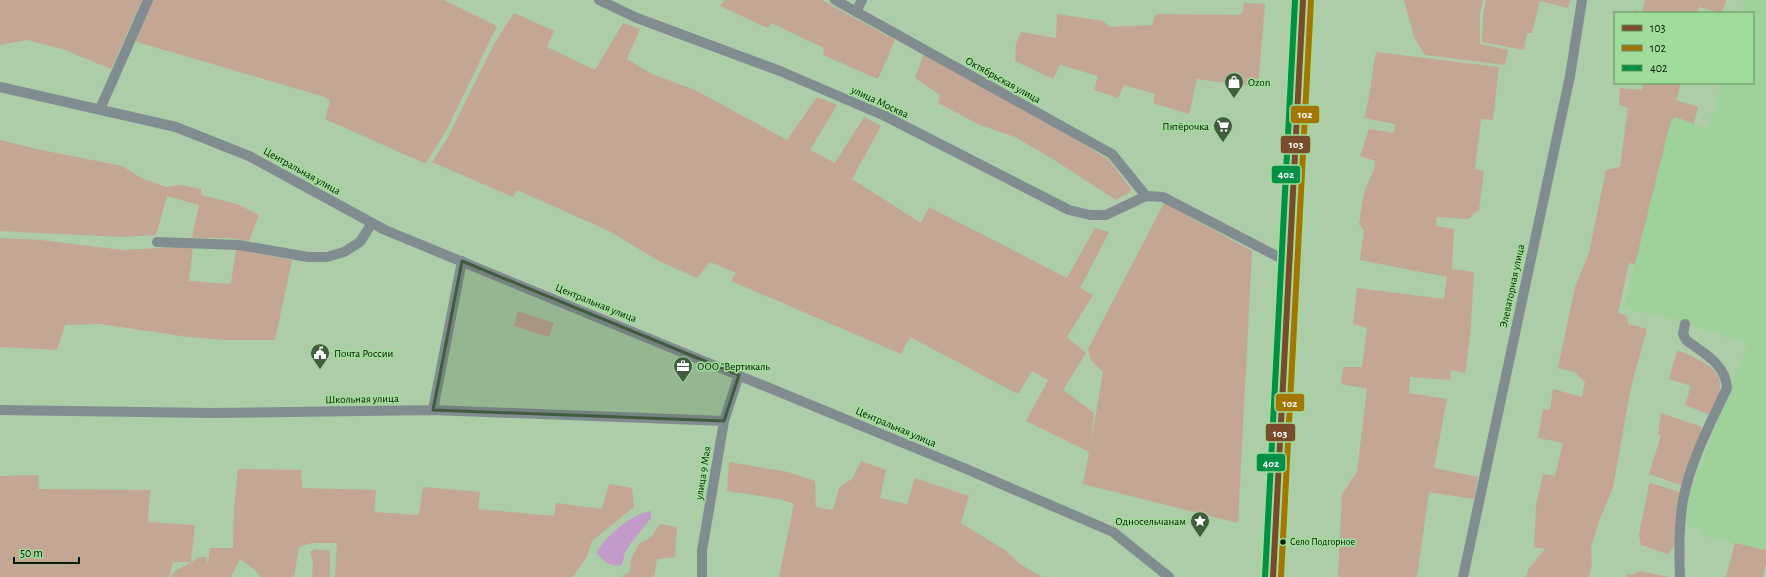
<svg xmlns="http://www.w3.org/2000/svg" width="1766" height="577" font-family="'Alegreya Sans',sans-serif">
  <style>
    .built { fill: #9fd29a }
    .green { fill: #c3a694 }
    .water { fill: #c39bca }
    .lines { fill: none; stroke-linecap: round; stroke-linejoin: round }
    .street { stroke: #818c91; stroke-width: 10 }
    .secondary { stroke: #839590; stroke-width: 14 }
    .bus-1-casing { stroke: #a0dc99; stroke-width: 9 }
    .bus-2-casing { stroke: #a0dc99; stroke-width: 9 }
    .bus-3-casing { stroke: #a0dc99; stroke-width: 9 }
    .bus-1 { stroke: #7a4b2a; stroke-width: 6 }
    .bus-2 { stroke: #a37602; stroke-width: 6 }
    .bus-3 { stroke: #019146; stroke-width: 6 }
    .marked { fill: #405b3e; fill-opacity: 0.2; stroke: #405b3e; stroke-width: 3; stroke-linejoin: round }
    .bus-dot { fill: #061d05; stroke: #a0dc99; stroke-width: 1.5 }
    .labels { text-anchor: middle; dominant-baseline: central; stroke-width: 3.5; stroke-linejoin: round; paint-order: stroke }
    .bus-label { font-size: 10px; fill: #061d05; stroke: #a0dc99; text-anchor: start }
    .street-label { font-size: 11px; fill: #061d05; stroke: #a0dc99 }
    .poi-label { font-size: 11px; fill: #061d05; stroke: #a0dc99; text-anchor: start }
    .line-badge { stroke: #a0dc99; stroke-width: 1.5 }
    .badge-label { font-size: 11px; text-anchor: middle; font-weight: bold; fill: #fff }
  </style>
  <rect width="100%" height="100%" fill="#accda8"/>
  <path class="built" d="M 1745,0 L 1766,0 L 1766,550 L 1700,535 L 1699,529 L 1689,526 L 1687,502 L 1748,343 L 1662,316 L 1624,308 L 1671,120 L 1676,117 L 1707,129 L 1713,116 L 1721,83 L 1753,83 L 1753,13 L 1741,13 Z"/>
  <path class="green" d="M 0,0 L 142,0 L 111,69 L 65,50 L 27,40 L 0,45 Z
    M 153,0 L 444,0 L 497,26 L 447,129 L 426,163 L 424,163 L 325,119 L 330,101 L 325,97 L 137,42 L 135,39 Z
    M 725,0 L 822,0 L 895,40 L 878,79 L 823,55 L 824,48 L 771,23 L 768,28 L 720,6 Z
    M 1404,0 L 1483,0 L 1480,14 L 1480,44 L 1508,50 L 1505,65 L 1425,55 L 1414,37 Z
    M 1486,0 L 1570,0 L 1568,8 L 1540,1 L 1532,33 L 1527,33 L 1524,50 L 1482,42 L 1483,15 Z
    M 1645,0 L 1726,0 L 1722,13 L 1699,7 L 1697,13 L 1633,13 L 1634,10 L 1642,13 Z
    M 1244,3 L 1265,4 L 1258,87 L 1197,79 L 1189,114 L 1153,103 L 1155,94 L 1124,85 L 1118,98 L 1094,90 L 1098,76 L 1060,65 L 1053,79 L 1015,61 L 1016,44 L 1021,32 L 1056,38 L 1057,14 L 1103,21 L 1109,27 L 1152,25 L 1156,14 L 1238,15 L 1243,12 Z
    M 514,13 L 554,31 L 547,47 L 595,70 L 623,23 L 640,29 L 627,59 L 652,74 L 697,91 L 787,140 L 817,97 L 837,105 L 810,150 L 835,163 L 864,117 L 881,126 L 852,179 L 921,223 L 929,207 L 1067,278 L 1095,228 L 1109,232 L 1080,288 L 1093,295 L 1067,337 L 1086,353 L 1063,390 L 1094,413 L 1091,443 L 1103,372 L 1091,360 L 1088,349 L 1164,203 L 1252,251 L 1238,523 L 1083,484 L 1089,452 L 1026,421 L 1048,380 L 1032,371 L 1018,394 L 910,337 L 901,354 L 731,281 L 736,273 L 710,262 L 697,278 L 659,261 L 609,231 L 517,190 L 513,197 L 432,162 L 447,139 L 494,44 Z
    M 1376,52 L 1499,67 L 1493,120 L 1481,119 L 1475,169 L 1484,171 L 1479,210 L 1468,219 L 1437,217 L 1436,226 L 1454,229 L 1452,269 L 1474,272 L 1470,337 L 1465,373 L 1451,370 L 1450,380 L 1410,377 L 1409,393 L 1447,399 L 1434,468 L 1478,477 L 1474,499 L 1429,492 L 1417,577 L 1338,577 L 1342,494 L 1357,472 L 1367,389 L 1341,384 L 1343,367 L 1362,367 L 1367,328 L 1353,324 L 1357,288 L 1444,299 L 1447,277 L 1360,260 L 1364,231 L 1359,224 L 1364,193 L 1374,169 L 1375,161 L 1360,156 L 1369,129 L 1394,133 L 1395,124 L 1364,118 C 1371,96 1371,75 1376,52 Z
    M 924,54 L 1075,139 L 1109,160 L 1131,189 L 1130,192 L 1116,200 L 1051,158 L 1015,137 L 980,125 L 938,103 L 940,95 L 915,78 Z
    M 1644,83 L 1681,83 L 1676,100 L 1698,107 L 1694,124 L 1676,117 L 1671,120 L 1635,264 L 1629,263 L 1618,313 L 1627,316 L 1628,324 L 1647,329 L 1631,387 L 1613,488 L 1599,521 L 1591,547 L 1592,564 L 1589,577 L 1526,577 L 1528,570 L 1545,549 L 1534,547 L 1536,506 L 1543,474 L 1555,476 L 1563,443 L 1538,438 L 1543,409 L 1550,410 L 1553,389 L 1582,397 L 1585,382 L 1574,372 L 1558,368 L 1575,287 L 1589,253 L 1606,170 L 1620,167 L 1628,108 L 1619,105 L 1620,88 L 1641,90 Z
    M 0,140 L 36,149 L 122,166 L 141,178 L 167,187 L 181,185 L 201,189 L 201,195 L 237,204 L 259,215 L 249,241 L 228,238 L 192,238 L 199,205 L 167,196 L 156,235 L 123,237 L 0,231 Z
    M 0,238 L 41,240 L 122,250 L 193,246 L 189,281 L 231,284 L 236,249 L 292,260 L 275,340 L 225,340 L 188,337 L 101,324 L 65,325 L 57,350 L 0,347 Z
    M 518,311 L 554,323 L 549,337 L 514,326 Z
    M 1677,351 L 1683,352 C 1698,360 1723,368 1720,388 C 1719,397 1713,407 1710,415 L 1685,405 L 1691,386 L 1669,379 Z
    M 1661,413 L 1702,427 L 1683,486 L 1649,474 L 1661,436 L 1658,434 Z
    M 861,461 L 886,470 L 880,498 L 907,504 L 915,478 L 969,496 L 961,523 L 1005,550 L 1020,564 L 1042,577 L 779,577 L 794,504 L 780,499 L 727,491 L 729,462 L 788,472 L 815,481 L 816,507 L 833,510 L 839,488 L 853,478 Z
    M 238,469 L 301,470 L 302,488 L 376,490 L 374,512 L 419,515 L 423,487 L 480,492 L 478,509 L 554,516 L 556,503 L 602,509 L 609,484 L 632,488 L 634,507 L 592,541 L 587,556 L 573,577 L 335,577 L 337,543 L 312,543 L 299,547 L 294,577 L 261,577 L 255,570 L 240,559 L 231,577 L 172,577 L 171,575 C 179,567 190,564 199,557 L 206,557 L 208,564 L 210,548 L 233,548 L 234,508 Z
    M 39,475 L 38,489 L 150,490 L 148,522 L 195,525 L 191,562 L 173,562 L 169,577 L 0,577 L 0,476 Z
    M 1650,483 L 1680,492 C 1679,509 1682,543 1668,554 L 1641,545 L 1639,535 L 1649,484 Z
    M 660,524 L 677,527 L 675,557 L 657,559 L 654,577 L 622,577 L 630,571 L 631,559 L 639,544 L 652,536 Z
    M 1735,543 L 1766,550 L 1766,563 L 1763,577 L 1726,577 Z
    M 315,549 L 330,551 L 330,577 L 312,577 L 313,562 L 310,552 Z
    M 1639,571 L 1669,577 L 1626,577 L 1627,574 L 1632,575 Z"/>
  <path class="water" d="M 651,511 L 651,518 L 631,543 L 625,552 L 622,565 C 611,568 604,561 596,553 C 605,537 632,513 651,511 Z"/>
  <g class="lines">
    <path class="street" d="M 599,0 L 637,18 L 780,71 L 885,116 L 1069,210 L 1090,215 L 1106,215 L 1146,196 L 1163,197 L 1290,263
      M 835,0 L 1112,154 L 1146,196
      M 856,12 L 862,0
      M 0,87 L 176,127 L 249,156 L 385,230 L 964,468 L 1113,532 L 1169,577
      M 100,109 L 148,0
      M 157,242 L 239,245 L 308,257 L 327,257 L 344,252 L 360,242 L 372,223
      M 0,410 L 212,413 L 433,410 L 724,421
      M 433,410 L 462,261
      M 702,577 L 702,551 L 724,421 L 739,375
      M 1463,577 L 1570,76 L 1582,0
      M 1680,577 C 1679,553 1679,524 1683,500 C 1690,462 1711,422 1727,388 C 1726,364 1703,353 1686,340 L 1683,334 L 1685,324"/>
    <path class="secondary" d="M 1273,577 L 1303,0"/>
    <defs>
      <path id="bus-1" d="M 1273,577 L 1303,0"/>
      <path id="bus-2" d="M 1281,577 L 1311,0"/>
      <path id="bus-3" d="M 1265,577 L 1295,0"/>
    </defs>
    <use href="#bus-1" class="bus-1-casing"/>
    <use href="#bus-2" class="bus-2-casing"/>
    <use href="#bus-3" class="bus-3-casing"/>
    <use href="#bus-1" class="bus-1"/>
    <use href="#bus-2" class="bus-2"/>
    <use href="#bus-3" class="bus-3"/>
  </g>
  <path class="marked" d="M 462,261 L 739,375 L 724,421 L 433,410 Z"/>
  <defs>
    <symbol id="shop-pin" viewBox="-11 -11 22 30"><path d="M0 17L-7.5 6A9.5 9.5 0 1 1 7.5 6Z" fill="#405b3e" stroke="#a0dc99"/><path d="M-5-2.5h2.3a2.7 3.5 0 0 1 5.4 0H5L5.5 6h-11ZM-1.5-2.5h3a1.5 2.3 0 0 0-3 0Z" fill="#fff"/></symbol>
    <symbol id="supermarket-pin" viewBox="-11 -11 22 30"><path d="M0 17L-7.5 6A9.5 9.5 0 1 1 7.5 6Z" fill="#405b3e" stroke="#a0dc99"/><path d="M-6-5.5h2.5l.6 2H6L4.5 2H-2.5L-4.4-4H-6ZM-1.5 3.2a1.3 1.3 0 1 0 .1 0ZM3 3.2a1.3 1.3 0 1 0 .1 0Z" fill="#fff"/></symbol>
    <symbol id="civic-pin" viewBox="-11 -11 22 30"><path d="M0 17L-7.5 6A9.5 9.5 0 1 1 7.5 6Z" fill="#405b3e" stroke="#a0dc99"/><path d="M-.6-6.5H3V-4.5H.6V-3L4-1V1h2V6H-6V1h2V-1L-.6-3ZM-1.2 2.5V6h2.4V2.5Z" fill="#fff"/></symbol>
    <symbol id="office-pin" viewBox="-11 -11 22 30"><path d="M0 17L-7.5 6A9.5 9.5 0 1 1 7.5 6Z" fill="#405b3e" stroke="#a0dc99"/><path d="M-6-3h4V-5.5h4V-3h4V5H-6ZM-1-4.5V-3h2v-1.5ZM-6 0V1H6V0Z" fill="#fff"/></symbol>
    <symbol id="sight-pin" viewBox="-11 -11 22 30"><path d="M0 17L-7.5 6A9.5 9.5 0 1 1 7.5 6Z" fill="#405b3e" stroke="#a0dc99"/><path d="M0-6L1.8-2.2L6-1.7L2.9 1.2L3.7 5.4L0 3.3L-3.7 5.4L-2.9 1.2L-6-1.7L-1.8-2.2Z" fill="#fff"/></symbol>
  </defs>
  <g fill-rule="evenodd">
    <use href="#shop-pin" x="1223" y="71" width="22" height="30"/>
    <use href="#supermarket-pin" x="1212" y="115" width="22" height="30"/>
    <use href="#civic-pin" x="309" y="342" width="22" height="30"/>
    <use href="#office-pin" x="672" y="355" width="22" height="30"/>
    <use href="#sight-pin" x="1189" y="510" width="22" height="30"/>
  </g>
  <circle class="bus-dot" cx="1283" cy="542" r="3.5"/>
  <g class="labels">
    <g class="bus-label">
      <text x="1290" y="542">Село Подгорное</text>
    </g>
    <g class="street-label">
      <text transform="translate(1003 80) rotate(29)">Октябрьская улица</text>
      <text transform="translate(880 102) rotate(25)">улица Москва</text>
      <text transform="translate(302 171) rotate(29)">Центральная улица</text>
      <text transform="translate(1512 286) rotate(-78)">Элеваторная улица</text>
      <text transform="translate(596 303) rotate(22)">Центральная улица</text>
      <text transform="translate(362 399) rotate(-1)">Школьная улица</text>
      <text transform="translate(896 427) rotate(23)">Центральная улица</text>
      <text transform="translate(703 473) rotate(-81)">улица 9 Мая</text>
    </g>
    <g class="poi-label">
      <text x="1248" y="82">Ozon</text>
      <text x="1209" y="126" text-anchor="end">Пятёрочка</text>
      <text x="334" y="353">Почта России</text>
      <text x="697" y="366">ООО "Вертикаль</text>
      <text x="1186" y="521" text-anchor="end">Односельчанам</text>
    </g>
  </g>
  <g class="line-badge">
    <rect x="1290" y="105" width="30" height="19" rx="4" fill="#a37602"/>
    <rect x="1280" y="135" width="31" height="19" rx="4" fill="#7a4b2a"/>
    <rect x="1271" y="165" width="30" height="19" rx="4" fill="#019146"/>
    <rect x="1275" y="393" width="30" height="19" rx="4" fill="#a37602"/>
    <rect x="1265" y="423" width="31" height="19" rx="4" fill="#7a4b2a"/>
    <rect x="1256" y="453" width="30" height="19" rx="4" fill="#019146"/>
  </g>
  <g class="badge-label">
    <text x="1305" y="118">102</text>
    <text x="1296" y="148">103</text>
    <text x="1286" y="178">402</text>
    <text x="1290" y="407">102</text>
    <text x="1280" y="437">103</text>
    <text x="1271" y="467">402</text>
  </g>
  <rect x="1614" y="12" width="140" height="72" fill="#a0dc99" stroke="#62905e"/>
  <rect x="1622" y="25" width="20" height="6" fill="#7a4b2a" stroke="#62905e"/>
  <text x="1650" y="32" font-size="12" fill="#061d05">103</text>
  <rect x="1622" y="45" width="20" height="6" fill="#a37602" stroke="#62905e"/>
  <text x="1650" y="52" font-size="12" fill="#061d05">102</text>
  <rect x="1622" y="65" width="20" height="6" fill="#019146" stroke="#62905e"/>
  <text x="1650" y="72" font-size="12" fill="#061d05">402</text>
  <path d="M14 557v6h65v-6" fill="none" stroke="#061d05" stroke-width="2"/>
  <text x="20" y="557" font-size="12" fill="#061d05" stroke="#a0dc99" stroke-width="3" paint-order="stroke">50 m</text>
</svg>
